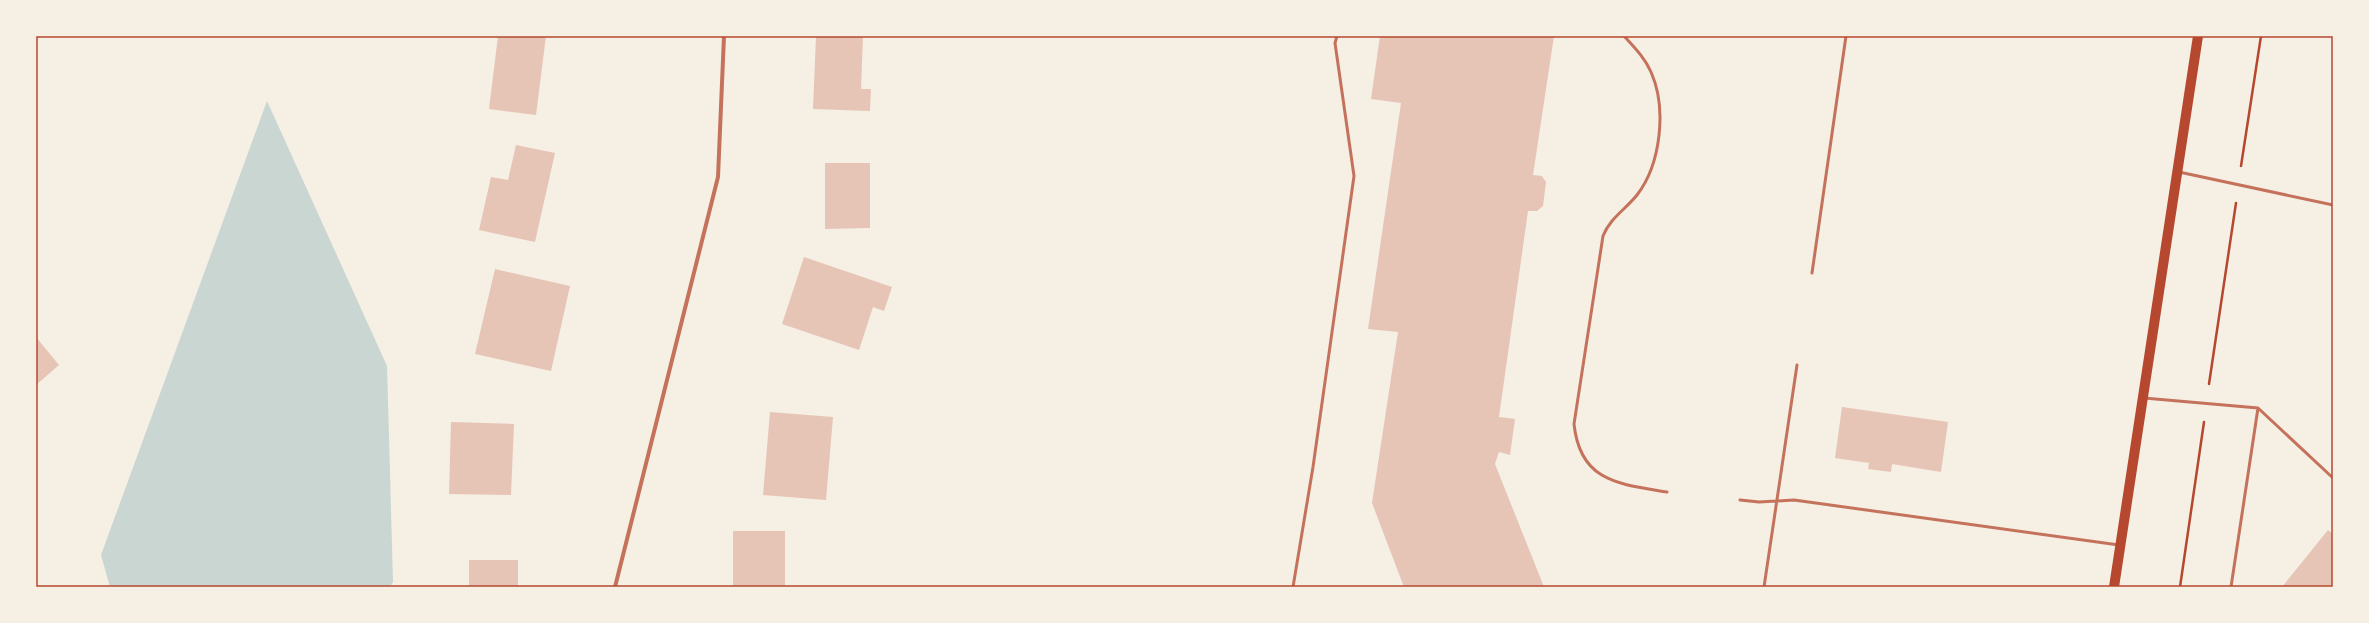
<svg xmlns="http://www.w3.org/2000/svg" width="2369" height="623" font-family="Raleway,sans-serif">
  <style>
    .water { fill: #c9d6d2 }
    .building { fill: #e6c5b7 }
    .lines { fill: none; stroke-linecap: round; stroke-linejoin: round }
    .path { stroke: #b5482f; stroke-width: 2.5 }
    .service { stroke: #c5725c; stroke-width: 3 }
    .minor { stroke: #c5725c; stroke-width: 4 }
    .primary { stroke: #b5482f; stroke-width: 10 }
    .neatline { fill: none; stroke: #b5482f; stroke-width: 1.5 }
  </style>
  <rect width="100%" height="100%" fill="#f6efe4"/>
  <path class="water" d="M 267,101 L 387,366 L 393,582 L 390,587 L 110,587 L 101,555 Z"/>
  <path class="building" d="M 498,36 L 546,36 L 536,115 L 489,109 Z
    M 816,36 L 863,36 L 861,89 L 871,89 L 870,111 L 813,109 Z
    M 1380,36 L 1554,36 L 1533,175 L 1542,176 L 1546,182 L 1543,206 L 1537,211 L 1528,211 L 1499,417 L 1515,419 L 1510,455 L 1499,452 L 1495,464 L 1544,587 L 1404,587 L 1372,503 L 1398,332 L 1368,329 L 1401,103 L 1371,99 Z
    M 516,145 L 555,153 L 535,242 L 479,230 L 491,177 L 508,180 Z
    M 825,163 L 870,163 L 870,228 L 825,229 Z
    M 804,257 L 892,287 L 884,311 L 873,307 L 859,350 L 782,324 Z
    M 495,269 L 570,286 L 551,371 L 475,354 Z
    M 36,337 L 59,365 L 36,385 Z
    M 1842,407 L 1948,422 L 1941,472 L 1892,464 L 1891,472 L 1868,469 L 1869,463 L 1835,458 Z
    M 770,412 L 833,417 L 826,500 L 763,495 Z
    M 451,422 L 514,424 L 511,495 L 449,494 Z
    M 2328,530 L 2333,534 L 2333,587 L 2282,587 Z
    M 733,531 L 785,531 L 785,587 L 733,587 Z
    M 469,560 L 518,560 L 518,587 L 469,587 Z"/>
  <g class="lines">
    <path class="path" d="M 2241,166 L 2261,36
      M 2209,384 L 2236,203
      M 2180,587 L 2204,422"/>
    <path class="service" d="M 1624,36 C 1634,47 1645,58 1651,72 C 1667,108 1661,164 1637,195 C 1625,210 1610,218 1603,236 L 1574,424 C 1580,482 1619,484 1667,492
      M 2179,172 L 2333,205
      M 1812,273 L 1846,36
      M 2144,398 L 2258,408 L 2333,478
      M 1740,500 L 1759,502 L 1794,500 L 2119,545
      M 1293,587 L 1313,467 L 1354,176 L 1335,43 L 1337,36
      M 1764,587 L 1797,365
      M 2231,587 L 2258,408"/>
    <path class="minor" d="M 615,587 L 718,177 L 724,36"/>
    <path class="primary" d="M 2114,587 L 2198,36"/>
  </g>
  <rect width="2369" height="623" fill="none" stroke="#f6efe4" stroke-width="74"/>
  <rect x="37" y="37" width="2295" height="549" class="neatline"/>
</svg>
